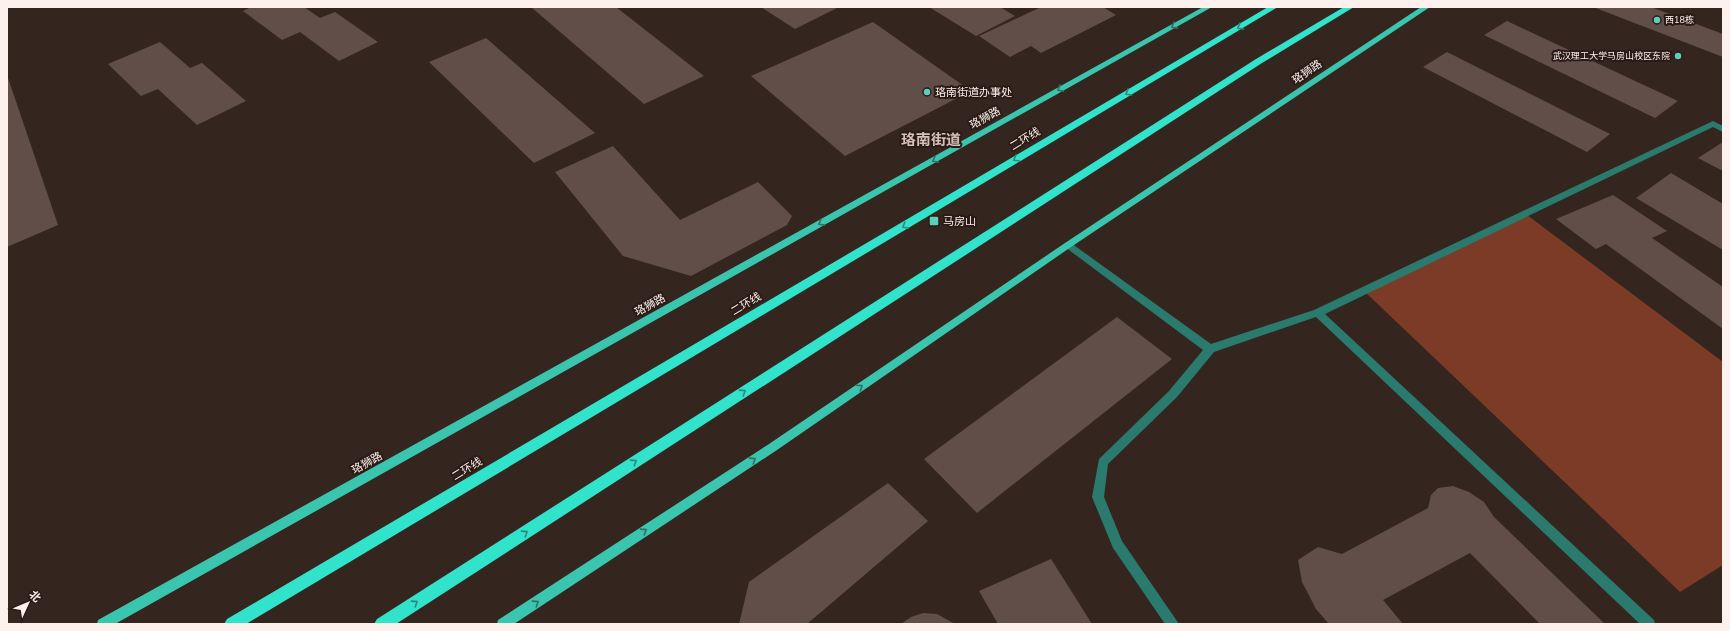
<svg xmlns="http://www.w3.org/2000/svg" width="1730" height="631" font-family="'Nunito Sans','Noto Sans SC',sans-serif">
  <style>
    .green { fill: #7c3b26 }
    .building { fill: #614e48 }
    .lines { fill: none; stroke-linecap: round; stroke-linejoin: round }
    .lane { fill: #2a7a6d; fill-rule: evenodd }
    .primary { fill: #3ac5af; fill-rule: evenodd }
    .highway { fill: #30e3ca; fill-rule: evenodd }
    .oneway { stroke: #327062 }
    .oneway2 { stroke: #2e8979 }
    .poi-dot { fill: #5cceba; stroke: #2b1b16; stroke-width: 1.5 }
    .labels { text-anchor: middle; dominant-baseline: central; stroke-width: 4; stroke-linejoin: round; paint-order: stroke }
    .far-poi-label { font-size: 9px; fill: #fdf1ed; stroke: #2b1b16; text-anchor: start }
    .street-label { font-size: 11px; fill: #fdf1ed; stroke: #2b1b16 }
    .poi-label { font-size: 11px; fill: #fdf1ed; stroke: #2b1b16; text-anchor: start }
    .district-label { font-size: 15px; font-weight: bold; fill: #d5bfb8; stroke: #2b1b16 }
  </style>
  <rect width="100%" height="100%" fill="#35251f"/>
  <path class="green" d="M 1527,215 L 1723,362 L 1723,565 L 1680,592 L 1364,291 Z"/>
  <path class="building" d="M 251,7 L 304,7 L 320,18 L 335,12 L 378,42 L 339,61 L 300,32 L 282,40 L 243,11 Z
    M 531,7 L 616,7 L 704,76 L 644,104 Z
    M 761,7 L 836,7 L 837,8 L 795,29 Z
    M 929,7 L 1000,7 L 1015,16 L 976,36 Z
    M 1041,7 L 1103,7 L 1116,15 L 1041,53 L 1031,46 L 1010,57 L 979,36 Z
    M 1593,7 L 1651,7 L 1723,34 L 1723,57 Z
    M 1507,21 L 1678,101 L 1655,118 L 1484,35 Z
    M 873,22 L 971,91 L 845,156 L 751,76 Z
    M 486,38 L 595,133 L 534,163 L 429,62 Z
    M 160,42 L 190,68 L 202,63 L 246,101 L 197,125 L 158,89 L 141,96 L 108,64 Z
    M 1447,52 L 1610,134 L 1587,152 L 1423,67 Z
    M 7,75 L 58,225 L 7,247 Z
    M 1723,142 L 1723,171 L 1698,158 Z
    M 613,146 L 680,220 L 758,182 L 792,216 L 787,225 L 691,276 L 623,256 L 555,172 Z
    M 1671,173 L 1723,204 L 1723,250 L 1636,198 Z
    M 1613,195 L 1667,231 L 1652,238 L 1723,287 L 1723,329 L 1606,244 L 1596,249 L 1556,219 Z
    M 1117,317 L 1172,359 L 977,513 L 924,459 Z
    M 888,483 L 928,521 L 807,624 L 739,624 L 749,582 Z
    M 1453,486 L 1469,492 L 1484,502 L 1494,517 L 1605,624 L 1540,624 L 1470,553 L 1383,600 L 1403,624 L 1329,624 L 1316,609 L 1302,582 L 1298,560 L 1318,547 L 1342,554 L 1428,508 L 1431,495 L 1438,488 Z
    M 1051,559 L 1092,624 L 998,624 L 979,591 Z
    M 923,613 L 937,614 L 955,624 L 901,624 L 911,617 Z"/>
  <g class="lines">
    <path class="lane" d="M 1713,121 L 1723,126 L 1723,132 L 1713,127 L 1325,314 L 1654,620 L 1655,624 L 1640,624 L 1316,317 L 1214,352 L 1177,397 L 1108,464 L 1104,497 L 1122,541 L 1179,624 L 1165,624 L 1113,548 L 1092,497 L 1099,459 L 1169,391 L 1203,350 L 1065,247 L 1063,245 L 1065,243 L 1071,243 L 1211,344 L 1314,310 Z"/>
    <path class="primary" d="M 1203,7 L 1212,7 L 115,624 L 97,624 L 98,620 Z
      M 1421,7 L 1430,7 L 1071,247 L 777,450 L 514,624 L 497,624 L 498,620 L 769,444 L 1065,243 Z"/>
    <path class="highway" d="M 1268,7 L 1278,7 L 246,624 L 224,624 L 227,619 Z
      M 1344,7 L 1354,7 L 1262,63 L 396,624 L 374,624 L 377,619 L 1256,59 Z"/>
  </g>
  <defs><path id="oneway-chevron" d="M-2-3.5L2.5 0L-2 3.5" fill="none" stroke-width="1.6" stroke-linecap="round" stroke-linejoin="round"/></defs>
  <g class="oneway">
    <use href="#oneway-chevron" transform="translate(1174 26) rotate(151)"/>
    <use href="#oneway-chevron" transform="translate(1060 89) rotate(151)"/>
    <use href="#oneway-chevron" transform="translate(935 160) rotate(151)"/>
    <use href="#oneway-chevron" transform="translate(821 223) rotate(151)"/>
    <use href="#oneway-chevron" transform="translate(860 387) rotate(-34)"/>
    <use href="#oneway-chevron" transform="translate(753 460) rotate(-33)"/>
    <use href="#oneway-chevron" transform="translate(644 531) rotate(-33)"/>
    <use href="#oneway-chevron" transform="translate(536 603) rotate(-33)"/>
  </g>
  <g class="oneway2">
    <use href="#oneway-chevron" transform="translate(1240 27) rotate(149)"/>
    <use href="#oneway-chevron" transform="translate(1128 93) rotate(149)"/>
    <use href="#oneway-chevron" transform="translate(1016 159) rotate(149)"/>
    <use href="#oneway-chevron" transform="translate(905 226) rotate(149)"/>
    <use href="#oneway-chevron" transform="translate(743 392) rotate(-33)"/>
    <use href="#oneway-chevron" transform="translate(634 462) rotate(-33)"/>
    <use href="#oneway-chevron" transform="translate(525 533) rotate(-33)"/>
    <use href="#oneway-chevron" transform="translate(415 603) rotate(-33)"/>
  </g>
  <g class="poi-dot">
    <circle cx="1657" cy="20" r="4"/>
    <circle cx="1678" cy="56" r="4"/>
    <circle cx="927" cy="92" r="4"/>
    <rect x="929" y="216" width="10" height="10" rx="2"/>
  </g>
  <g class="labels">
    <g class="far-poi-label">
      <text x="1665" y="20">西18栋</text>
      <text x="1670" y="56" text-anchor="end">武汉理工大学马房山校区东院</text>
    </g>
    <g class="street-label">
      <text transform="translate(1307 72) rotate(-34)">珞狮路</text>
      <text transform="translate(985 118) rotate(-29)">珞狮路</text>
      <text transform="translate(1025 139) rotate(-31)">二环线</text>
      <text transform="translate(746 304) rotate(-31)">二环线</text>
      <text transform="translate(650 305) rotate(-29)">珞狮路</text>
      <text transform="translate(367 463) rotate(-29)">珞狮路</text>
      <text transform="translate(467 469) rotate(-31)">二环线</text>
    </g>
    <g class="poi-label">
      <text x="935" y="92">珞南街道办事处</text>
      <text x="943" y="221">马房山</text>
    </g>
    <g class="district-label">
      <text x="931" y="140">珞南街道</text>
    </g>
  </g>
  <rect width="1730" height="631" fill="none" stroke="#fdf1ed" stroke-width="16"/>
  <g transform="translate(28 603) rotate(46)" stroke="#2b1b16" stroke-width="3" paint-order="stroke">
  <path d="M0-3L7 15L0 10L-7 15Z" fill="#fdf1ed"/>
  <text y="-6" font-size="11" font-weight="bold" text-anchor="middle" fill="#fdf1ed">北</text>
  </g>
</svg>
